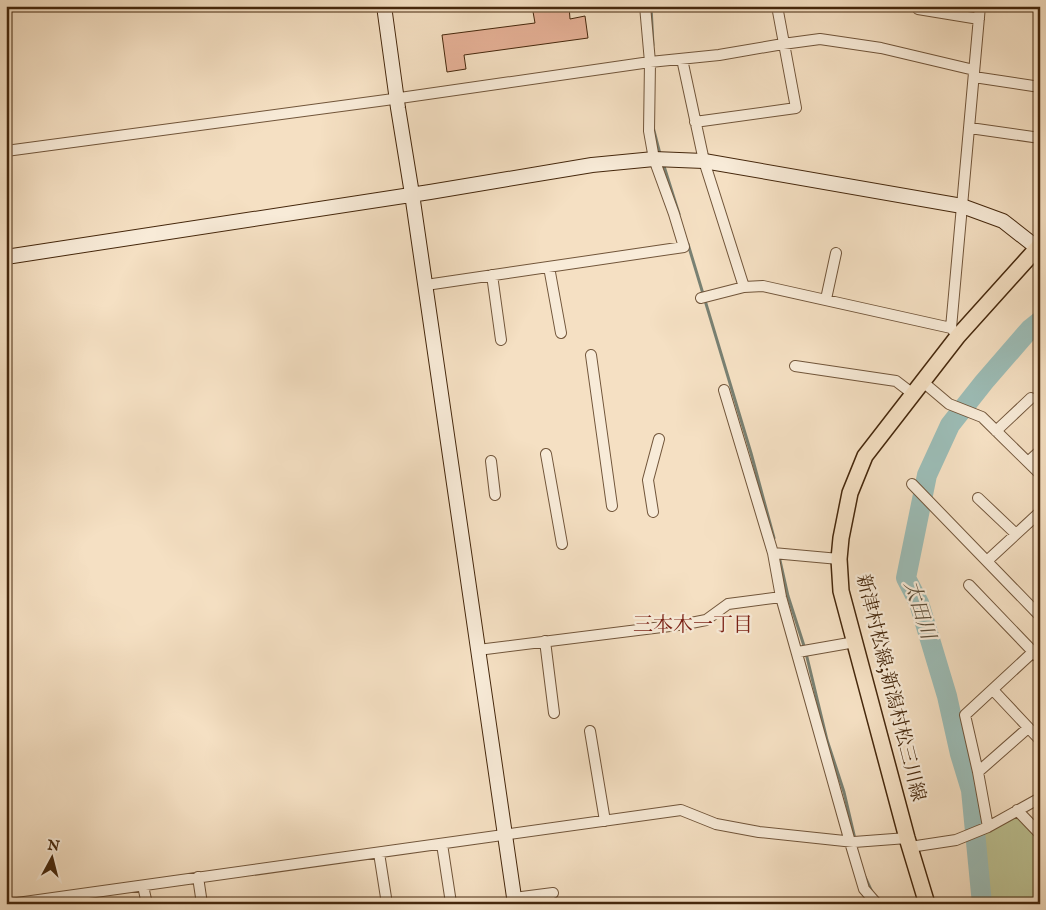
<svg xmlns="http://www.w3.org/2000/svg" width="1046" height="910" font-family="'IM FELL English','Noto Serif JP',serif">
  <style>
    .green { fill: #bcc293; stroke: #807450 }
    .lines { fill: none; stroke-linecap: round; stroke-linejoin: round }
    .stream { stroke: #798173; stroke-width: 3 }
    .river { stroke: #9cbdb7; stroke-width: 20 }
    .building { fill: #e6b197; stroke: #45270c }
    .street-casing { stroke: #71553a; stroke-width: 12 }
    .secondary-casing { stroke: #45270c; stroke-width: 16 }
    .primary-casing { stroke: #45270c; stroke-width: 18 }
    .street { stroke: #f8ebd8; stroke-width: 10 }
    .secondary { stroke: #f8ebd8; stroke-width: 14 }
    .primary { stroke: #f5e0c3; stroke-width: 15 }
    .labels { text-anchor: middle; dominant-baseline: central; stroke-width: 4.5; stroke-linejoin: round; paint-order: stroke }
    .street-label { font-size: 19px; fill: #45270c; stroke: #f8ebd8 }
    .water-label { font-size: 20px; font-style: italic; fill: #5b4c37; stroke: #f8ebd8 }
    .neighbourhood-label { font-size: 20px; fill: #7a1f14; stroke: #f8ebd8 }
  </style>
  <rect width="100%" height="100%" fill="#f5e0c3"/>
  <filter id="stains"><feTurbulence type="fractalNoise" baseFrequency=".004" numOctaves="4"/><feColorMatrix values="0 0 0 0 .2 0 0 0 0 .09 0 0 0 0 .02 0 0 0 .5 -.17"/></filter>
  <radialGradient id="worn" r=".72"><stop offset=".6" stop-color="#630" stop-opacity="0"/><stop offset="1" stop-color="#630" stop-opacity=".3"/></radialGradient>
  <path class="green" d="M 1017,810 L 1040,834 L 1040,904 L 982,904 L 978,860 L 978,831 Z"/>
  <g class="lines">
    <path class="stream" d="M 651,6 L 653,45
      M 653,127 L 660,154
      M 663,163 L 679,214
      M 688,244 L 751,453 L 774,538
      M 779,556 L 788,596 L 805,649 L 827,740 L 844,792 L 855,839
      M 865,877 L 872,892"/>
    <path class="river" d="M 982,904 L 971,790 L 960,754 L 947,696 L 919,603 L 906,578 L 927,475 L 950,425 L 984,382 L 1030,329 L 1040,321"/>
  </g>
  <path class="building" d="M 532,6 L 569,6 L 570,19 L 585,16 L 588,38 L 464,55 L 466,69 L 447,72 L 442,35 L 535,23 Z"/>
  <g class="lines">
    <defs>
      <path id="street" d="M 918,9 L 979,19
        M 682,59 L 704,161 L 744,287
        M 974,77 L 1040,87
        M 695,122 L 796,108 L 777,6
        M 970,128 L 1040,138
        M 6,151 L 386,100 L 650,62 L 719,55 L 783,44 L 820,39 L 881,48 L 974,70
        M 549,267 L 561,333
        M 492,275 L 501,340
        M 426,285 L 684,247 L 674,214 L 654,159 L 649,131 L 650,62 L 645,6
        M 701,298 L 744,287 L 763,286 L 951,328
        M 826,299 L 836,253
        M 958,336 L 951,328 L 980,6
        M 591,355 L 612,506
        M 795,366 L 896,381 L 913,394
        M 923,382 L 949,404 L 982,417 L 1040,474
        M 724,390 L 773,553 L 781,597 L 850,842 L 864,889 L 877,904
        M 996,431 L 1031,398
        M 546,454 L 562,544
        M 491,461 L 495,495
        M 1028,462 L 1040,451
        M 912,484 L 1040,616
        M 978,498 L 1016,534
        M 653,512 L 648,480 L 659,439
        M 773,553 L 839,559
        M 987,561 L 1040,512
        M 969,585 L 1040,659
        M 545,641 L 554,713
        M 478,650 L 686,624 L 706,620 L 728,604 L 781,597
        M 798,652 L 855,642
        M 993,690 L 1040,740
        M 590,731 L 605,821
        M 978,772 L 1028,728
        M 1017,810 L 1040,834
        M 988,827 L 978,772 L 965,715 L 1033,652
        M 442,844 L 451,903 L 446,904
        M 910,847 L 956,840 L 988,827 L 1040,798
        M 379,853 L 387,904
        M 198,877 L 202,904
        M 143,886 L 147,904
        M 514,898 L 553,893
        M 10,904 L 681,810 L 716,824 L 759,832 L 854,842 L 907,838"/>
      <path id="secondary" d="M 384,6 L 398,108 L 412,194 L 515,904
        M 6,257 L 430,192 L 592,165 L 654,159 L 704,161 L 962,206 L 1003,221 L 1040,250"/>
      <path id="primary" d="M 927,904 L 907,838 L 841,591 L 839,559 L 841,538 L 850,493 L 865,456 L 958,336 L 1040,245"/>
    </defs>
    <use href="#street" class="street-casing"/>
    <use href="#secondary" class="secondary-casing"/>
    <use href="#primary" class="primary-casing"/>
    <use href="#street" class="street"/>
    <use href="#secondary" class="secondary"/>
    <use href="#primary" class="primary"/>
  </g>
  <g class="labels">
    <g class="street-label">
      <text transform="translate(890 688) rotate(76)">新津村松線;新潟村松三川線</text>
    </g>
    <g class="water-label">
      <text transform="translate(919 610) rotate(72)">太田川</text>
    </g>
    <g class="neighbourhood-label">
      <text x="693" y="625">三本木一丁目</text>
    </g>
  </g>
  <rect width="1046" height="910" fill="none" stroke="#f5e0c3" stroke-width="25"/>
  <rect x="8" y="8" width="1031" height="895" fill="none" stroke="#45270c" stroke-width="2.5"/>
  <rect x="12" y="12" width="1021" height="885" fill="none" stroke="#45270c"/>
  <g transform="translate(52 858) rotate(7)" stroke="#f8ebd8" stroke-width="4" paint-order="stroke">
  <path d="M0-4L9 19L0 12L-9 19Z" fill="#45270c"/>
  <text y="-8" font-size="14" font-weight="bold" text-anchor="middle" fill="#45270c">N</text>
  </g>
  <rect width="100%" height="100%" filter="url(#stains)"/>
  <rect width="100%" height="100%" fill="url(#worn)"/>
</svg>
